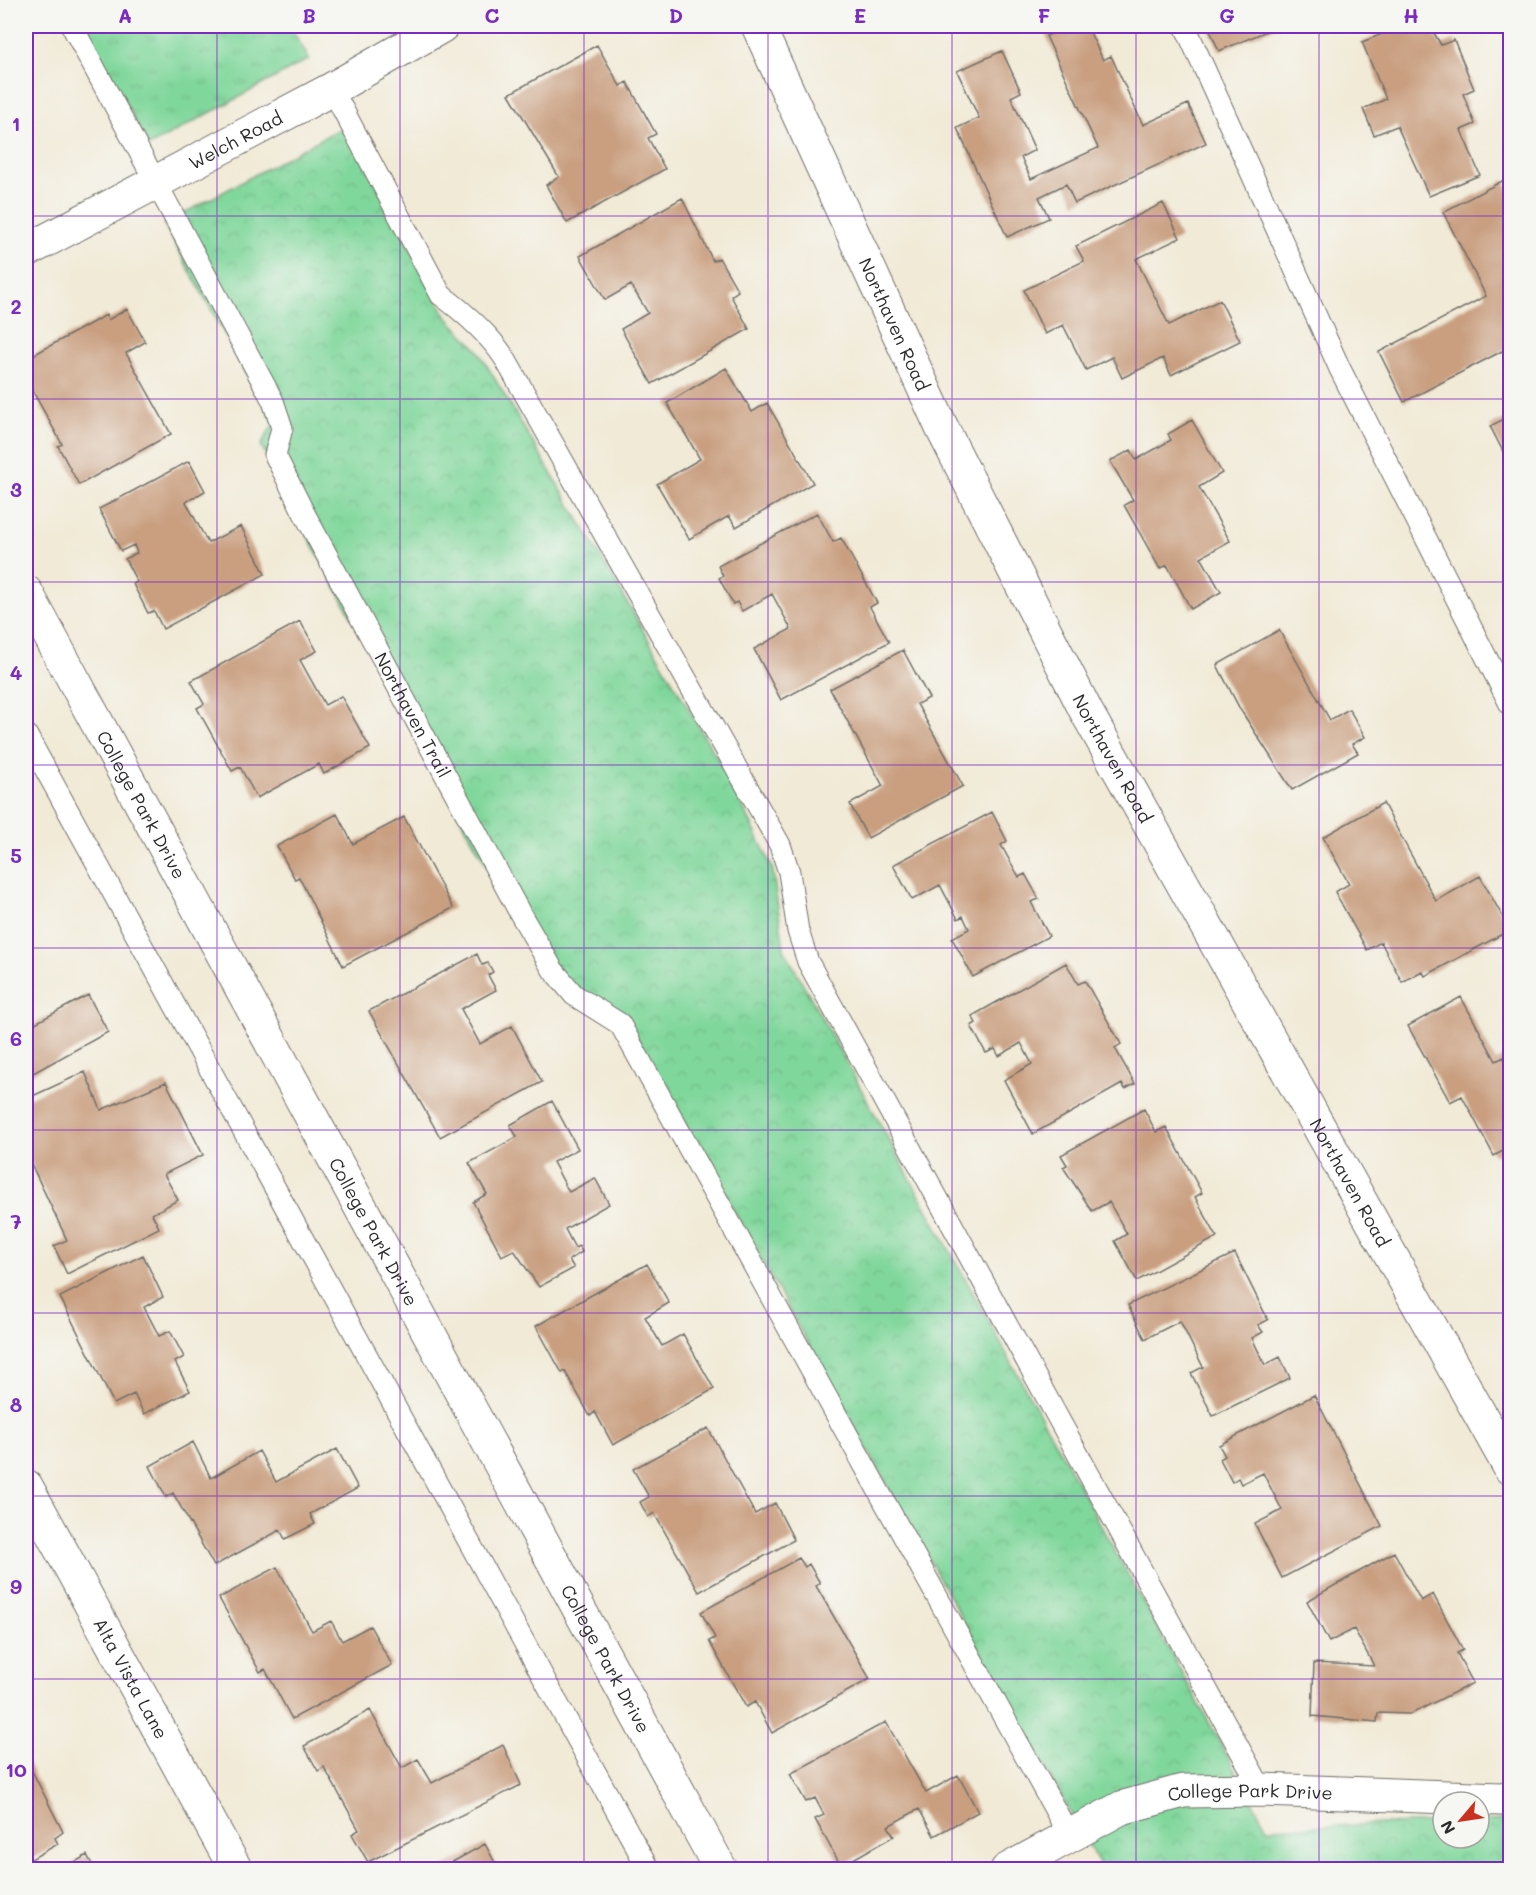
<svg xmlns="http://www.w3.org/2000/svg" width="1536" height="1895" font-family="Mali,sans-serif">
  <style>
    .grass { fill: url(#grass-tufts); stroke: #568163; stroke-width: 1.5 }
    .park { fill: url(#park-crowns); stroke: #568163; stroke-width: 1.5 }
    .building { fill: #c99f80 }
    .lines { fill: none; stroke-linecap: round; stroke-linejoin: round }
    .lane-casing { stroke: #706e67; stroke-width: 23 }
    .street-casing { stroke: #706e67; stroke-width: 35 }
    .secondary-casing { stroke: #706e67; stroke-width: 35 }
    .lane { stroke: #fff; stroke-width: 21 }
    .street { stroke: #fff; stroke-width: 33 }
    .secondary { stroke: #fff; stroke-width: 33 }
    .grid { fill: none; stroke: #7b2cbf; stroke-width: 1.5; stroke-opacity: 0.55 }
    .labels { text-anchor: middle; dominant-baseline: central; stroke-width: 4.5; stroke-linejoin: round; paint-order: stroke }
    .street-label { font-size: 18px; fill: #2b2b2b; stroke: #f6f6f2 }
    .neatline { fill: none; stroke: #7b2cbf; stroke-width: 2 }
    .grid-label { font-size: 20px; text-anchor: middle; font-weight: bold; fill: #7b2cbf }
  </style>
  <defs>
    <pattern id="grass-tufts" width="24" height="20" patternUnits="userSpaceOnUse" patternTransform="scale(1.5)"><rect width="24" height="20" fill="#80d79b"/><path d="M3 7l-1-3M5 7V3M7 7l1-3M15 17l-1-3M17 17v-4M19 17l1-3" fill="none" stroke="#6fb986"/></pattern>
    <pattern id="park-crowns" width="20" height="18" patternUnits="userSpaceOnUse" patternTransform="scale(1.5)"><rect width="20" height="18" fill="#80d79b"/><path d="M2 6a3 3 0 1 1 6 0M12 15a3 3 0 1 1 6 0" fill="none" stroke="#6fb986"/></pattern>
  </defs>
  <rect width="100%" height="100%" fill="#f6f6f2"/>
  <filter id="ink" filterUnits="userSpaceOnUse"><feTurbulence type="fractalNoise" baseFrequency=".0167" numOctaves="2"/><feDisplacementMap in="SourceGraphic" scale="12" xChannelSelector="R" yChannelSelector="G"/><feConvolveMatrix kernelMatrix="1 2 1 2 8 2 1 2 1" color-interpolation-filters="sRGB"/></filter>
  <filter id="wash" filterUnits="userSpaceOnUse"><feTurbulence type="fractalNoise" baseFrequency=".008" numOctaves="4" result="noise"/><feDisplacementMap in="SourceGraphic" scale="24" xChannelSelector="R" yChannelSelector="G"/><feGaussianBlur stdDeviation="1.35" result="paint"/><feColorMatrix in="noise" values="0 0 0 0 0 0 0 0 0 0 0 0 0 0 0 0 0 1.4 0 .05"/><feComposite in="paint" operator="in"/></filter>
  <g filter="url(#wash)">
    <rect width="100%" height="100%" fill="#f1ead7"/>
    <path class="grass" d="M 83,26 L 290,26 L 309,59 L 149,146 Z"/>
    <path class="park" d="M 345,126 L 446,316 L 477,349 L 585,530 L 731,782 L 772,867 L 784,949 L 1267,1828 L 1443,1822 L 1443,1838 L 1479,1838 L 1479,1821 L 1510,1820 L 1510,1869 L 1102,1869 L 621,1009 L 548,979 L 284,492 L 261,445 L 274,423 L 164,224 Z"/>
    <g id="blocks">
      <path class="building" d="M 1070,26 L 1087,26 L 1103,60 L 1111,56 L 1143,125 L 1188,104 L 1206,143 L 1075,203 L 1066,184 L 1039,197 L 1049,218 L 1007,237 L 957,128 L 979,118 L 957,71 L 1002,51 L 1021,92 L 1011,97 L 1035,150 L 1021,157 L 1031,179 L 1098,148 L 1046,36 Z
        M 1208,26 L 1279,26 L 1219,51 Z
        M 1402,26 L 1430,26 L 1441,45 L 1454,40 L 1474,89 L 1463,94 L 1475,124 L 1461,130 L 1480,175 L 1429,196 L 1397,126 L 1374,135 L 1363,109 L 1386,99 L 1362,42 Z
        M 597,45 L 620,86 L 627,82 L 656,134 L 648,138 L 665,169 L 567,223 L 546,185 L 559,177 L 509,94 Z
        M 1504,180 L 1510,193 L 1510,347 L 1404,402 L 1379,352 L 1486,296 L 1443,212 Z
        M 682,198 L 713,261 L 719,258 L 738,291 L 731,296 L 749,329 L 652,384 L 621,329 L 648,313 L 631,285 L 605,300 L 580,256 Z
        M 1163,203 L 1180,238 L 1136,259 L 1169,325 L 1220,300 L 1240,341 L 1171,375 L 1163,358 L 1122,378 L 1112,357 L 1086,370 L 1063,325 L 1045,334 L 1024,290 L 1084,261 L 1076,246 Z
        M 127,309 L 145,342 L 126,353 L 171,434 L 79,485 L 58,446 L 62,444 L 26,379 L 26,359 L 106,315 L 108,320 Z
        M 726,368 L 752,412 L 767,403 L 813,483 L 736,527 L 729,516 L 689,539 L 657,484 L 700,459 L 667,403 Z
        M 1510,416 L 1510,465 L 1490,426 Z
        M 1192,420 L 1222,473 L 1199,487 L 1230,541 L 1201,557 L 1221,592 L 1191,609 L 1167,565 L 1160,569 L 1124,505 L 1133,500 L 1110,461 L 1131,450 L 1136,460 L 1171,440 L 1168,434 Z
        M 189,461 L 205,491 L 186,502 L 208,543 L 241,526 L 265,574 L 163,629 L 154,611 L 148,613 L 133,584 L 137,582 L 125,559 L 137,553 L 134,545 L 121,551 L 99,509 Z
        M 817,513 L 833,542 L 841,538 L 877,603 L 870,607 L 889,642 L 781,700 L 754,649 L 791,629 L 772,594 L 742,611 L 737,602 L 733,604 L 719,578 L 723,576 L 718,566 Z
        M 300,621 L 317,651 L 300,660 L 325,705 L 341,696 L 370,748 L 324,774 L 319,764 L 257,798 L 240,767 L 232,771 L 197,708 L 204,704 L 191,681 Z
        M 1279,630 L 1330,720 L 1349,709 L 1365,737 L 1352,744 L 1358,753 L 1292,790 L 1240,709 L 1217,665 Z
        M 903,650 L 929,698 L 917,704 L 963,786 L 868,838 L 850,804 L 883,786 L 830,689 Z
        M 1383,803 L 1436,901 L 1480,876 L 1510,930 L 1425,976 L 1422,971 L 1402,982 L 1381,942 L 1367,950 L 1335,892 L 1349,884 L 1323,837 Z
        M 992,812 L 1007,841 L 1001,845 L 1019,877 L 1025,874 L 1039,899 L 1031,902 L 1049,936 L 973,977 L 952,938 L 969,929 L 963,916 L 958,919 L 940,885 L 912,900 L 893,865 Z
        M 337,814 L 353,844 L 404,817 L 453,908 L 343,966 L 299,877 L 295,879 L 277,846 Z
        M 477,954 L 482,965 L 488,963 L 493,972 L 488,975 L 496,990 L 461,1009 L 480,1044 L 512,1026 L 542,1082 L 440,1137 L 369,1011 Z
        M 1066,963 L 1078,984 L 1085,981 L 1121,1044 L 1115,1048 L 1135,1084 L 1125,1089 L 1122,1084 L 1033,1134 L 1004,1080 L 1032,1064 L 1021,1043 L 999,1056 L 995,1049 L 986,1053 L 971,1026 L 976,1023 L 972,1016 Z
        M 88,995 L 108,1032 L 26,1077 L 26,1028 Z
        M 1461,997 L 1496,1061 L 1504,1057 L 1510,1069 L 1510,1147 L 1494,1156 L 1462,1096 L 1450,1102 L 1408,1026 Z
        M 85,1072 L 101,1110 L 166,1082 L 203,1155 L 164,1174 L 178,1200 L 152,1214 L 159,1228 L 67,1274 L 54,1246 L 67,1240 L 26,1153 L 26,1099 Z
        M 552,1101 L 578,1149 L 553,1162 L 569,1192 L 595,1178 L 609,1204 L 565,1229 L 575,1248 L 579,1246 L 582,1252 L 569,1260 L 574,1268 L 539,1287 L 514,1250 L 502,1256 L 473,1202 L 487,1194 L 469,1163 L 517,1137 L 510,1125 Z
        M 1144,1109 L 1156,1132 L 1166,1127 L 1202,1193 L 1195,1197 L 1217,1237 L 1137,1281 L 1115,1241 L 1127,1234 L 1109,1202 L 1092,1211 L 1063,1167 L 1067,1165 L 1061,1155 Z
        M 1235,1253 L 1268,1320 L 1258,1325 L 1263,1332 L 1252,1338 L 1265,1365 L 1280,1357 L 1290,1378 L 1213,1416 L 1191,1373 L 1203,1367 L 1180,1321 L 1145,1339 L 1128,1305 Z
        M 143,1255 L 163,1297 L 144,1307 L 159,1336 L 170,1331 L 184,1357 L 175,1362 L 190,1391 L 144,1414 L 134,1394 L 114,1404 L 60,1297 Z
        M 647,1264 L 669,1303 L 645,1317 L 662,1346 L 683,1334 L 714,1389 L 613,1445 L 595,1412 L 590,1416 L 565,1371 L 562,1373 L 536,1326 Z
        M 1314,1395 L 1382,1526 L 1282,1578 L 1255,1524 L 1282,1510 L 1263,1473 L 1241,1484 L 1238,1478 L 1232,1482 L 1220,1459 L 1225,1456 L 1219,1445 Z
        M 708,1428 L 755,1514 L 775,1503 L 794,1540 L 699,1592 L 654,1513 L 648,1517 L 640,1502 L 649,1497 L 633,1469 Z
        M 193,1442 L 211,1478 L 259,1451 L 276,1482 L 337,1449 L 358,1488 L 310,1514 L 315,1524 L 285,1539 L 280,1530 L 214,1566 L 173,1493 L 166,1497 L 150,1466 Z
        M 1394,1552 L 1421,1601 L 1433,1594 L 1463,1650 L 1457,1653 L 1473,1683 L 1411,1714 L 1378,1713 L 1377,1722 L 1312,1716 L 1314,1663 L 1374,1666 L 1354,1629 L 1329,1642 L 1307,1601 Z
        M 799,1558 L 805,1567 L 809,1564 L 820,1583 L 816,1586 L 870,1679 L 772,1733 L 755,1702 L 746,1707 L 709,1641 L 715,1638 L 701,1612 Z
        M 277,1567 L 312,1631 L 331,1621 L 342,1641 L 370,1626 L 392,1665 L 292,1719 L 265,1669 L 260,1672 L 219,1598 Z
        M 370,1710 L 402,1768 L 418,1759 L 432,1783 L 503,1745 L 521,1785 L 368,1862 L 352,1834 L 359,1830 L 324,1767 L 318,1771 L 304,1746 Z
        M 886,1722 L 926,1793 L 958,1775 L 978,1812 L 934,1836 L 919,1809 L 888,1826 L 894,1836 L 841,1866 L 815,1819 L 824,1815 L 815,1798 L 806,1802 L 790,1774 Z
        M 26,1759 L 63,1832 L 55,1838 L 58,1844 L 26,1862 Z
        M 485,1844 L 499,1870 L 438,1870 Z
        M 87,1855 L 95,1870 L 61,1870 Z"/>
    </g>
  </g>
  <g filter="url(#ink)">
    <use href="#blocks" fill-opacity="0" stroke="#706e67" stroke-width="1.5"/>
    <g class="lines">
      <defs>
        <g id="lane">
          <path id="s1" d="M 72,26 L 273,401 L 282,428 L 275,455 L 304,513 L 521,915 L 553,970 L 574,995 L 620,1024 L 1069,1835"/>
          <path d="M 1185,26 L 1340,369 L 1510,704"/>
          <path d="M 332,89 L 441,295 C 465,313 487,332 504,357 L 780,845 L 789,872 L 798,931 L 808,962 L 1262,1790"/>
          <path d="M 26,734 L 649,1870"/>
        </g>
        <g id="street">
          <path id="s2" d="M 26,592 L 721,1870"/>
          <path id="s3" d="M 26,1486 L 236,1870"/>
          <path id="s4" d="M 1007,1870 L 1121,1808 L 1183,1791 L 1262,1790 L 1501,1799 L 1510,1797"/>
        </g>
        <g id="secondary">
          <path id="s5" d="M 758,26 L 942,428 L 1086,711 L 1510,1468"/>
          <path id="s6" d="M 26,251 L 332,89 L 442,26"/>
        </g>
      </defs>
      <use href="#lane" class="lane-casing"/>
      <use href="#street" class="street-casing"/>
      <use href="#secondary" class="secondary-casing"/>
      <use href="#lane" class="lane"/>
      <use href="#street" class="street"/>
      <use href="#secondary" class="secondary"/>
    </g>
  </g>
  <path class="grid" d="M 217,26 L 217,1870M 400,26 L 400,1870M 584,26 L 584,1870M 768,26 L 768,1870M 952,26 L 952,1870M 1136,26 L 1136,1870M 1319,26 L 1319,1870M 26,216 L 1510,216M 26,399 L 1510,399M 26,582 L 1510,582M 26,765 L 1510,765M 26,948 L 1510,948M 26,1130 L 1510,1130M 26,1313 L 1510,1313M 26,1496 L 1510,1496M 26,1679 L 1510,1679"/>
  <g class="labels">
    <g class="street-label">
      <text stroke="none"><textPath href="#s6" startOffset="237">Welch Road</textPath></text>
      <text stroke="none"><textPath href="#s5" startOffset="328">Northaven Road</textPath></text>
      <text stroke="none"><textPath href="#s1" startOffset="776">Northaven Trail</textPath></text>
      <text stroke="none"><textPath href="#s5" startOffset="814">Northaven Road</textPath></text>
      <text stroke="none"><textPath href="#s2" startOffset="242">College Park Drive</textPath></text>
      <text stroke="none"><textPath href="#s5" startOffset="1300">Northaven Road</textPath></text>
      <text stroke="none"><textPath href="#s2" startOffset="728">College Park Drive</textPath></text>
      <text stroke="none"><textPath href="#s2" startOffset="1214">College Park Drive</textPath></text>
      <text stroke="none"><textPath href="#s3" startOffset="219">Alta Vista Lane</textPath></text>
      <text stroke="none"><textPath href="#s4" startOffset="261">College Park Drive</textPath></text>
    </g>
  </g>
  <rect width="1536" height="1895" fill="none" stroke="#f6f6f2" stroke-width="66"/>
  <g transform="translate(1461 1820) rotate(241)"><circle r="28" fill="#f6f6f2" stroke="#a5a5a2" stroke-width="1.5"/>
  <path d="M0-4.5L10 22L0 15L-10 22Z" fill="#c8321e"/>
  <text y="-9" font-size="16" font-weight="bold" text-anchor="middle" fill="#2b2b2b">N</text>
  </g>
  <rect x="33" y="33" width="1470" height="1829" class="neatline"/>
  <g class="grid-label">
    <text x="125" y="23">A</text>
    <text x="309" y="23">B</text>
    <text x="492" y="23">C</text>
    <text x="676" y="23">D</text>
    <text x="860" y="23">E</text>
    <text x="1044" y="23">F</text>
    <text x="1227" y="23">G</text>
    <text x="1411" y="23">H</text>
    <text x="16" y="131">1</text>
    <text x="16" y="314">2</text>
    <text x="16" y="497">3</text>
    <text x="16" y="680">4</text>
    <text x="16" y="863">5</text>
    <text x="16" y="1046">6</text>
    <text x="16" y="1229">7</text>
    <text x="16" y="1412">8</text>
    <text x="16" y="1594">9</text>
    <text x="16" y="1777">10</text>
  </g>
</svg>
